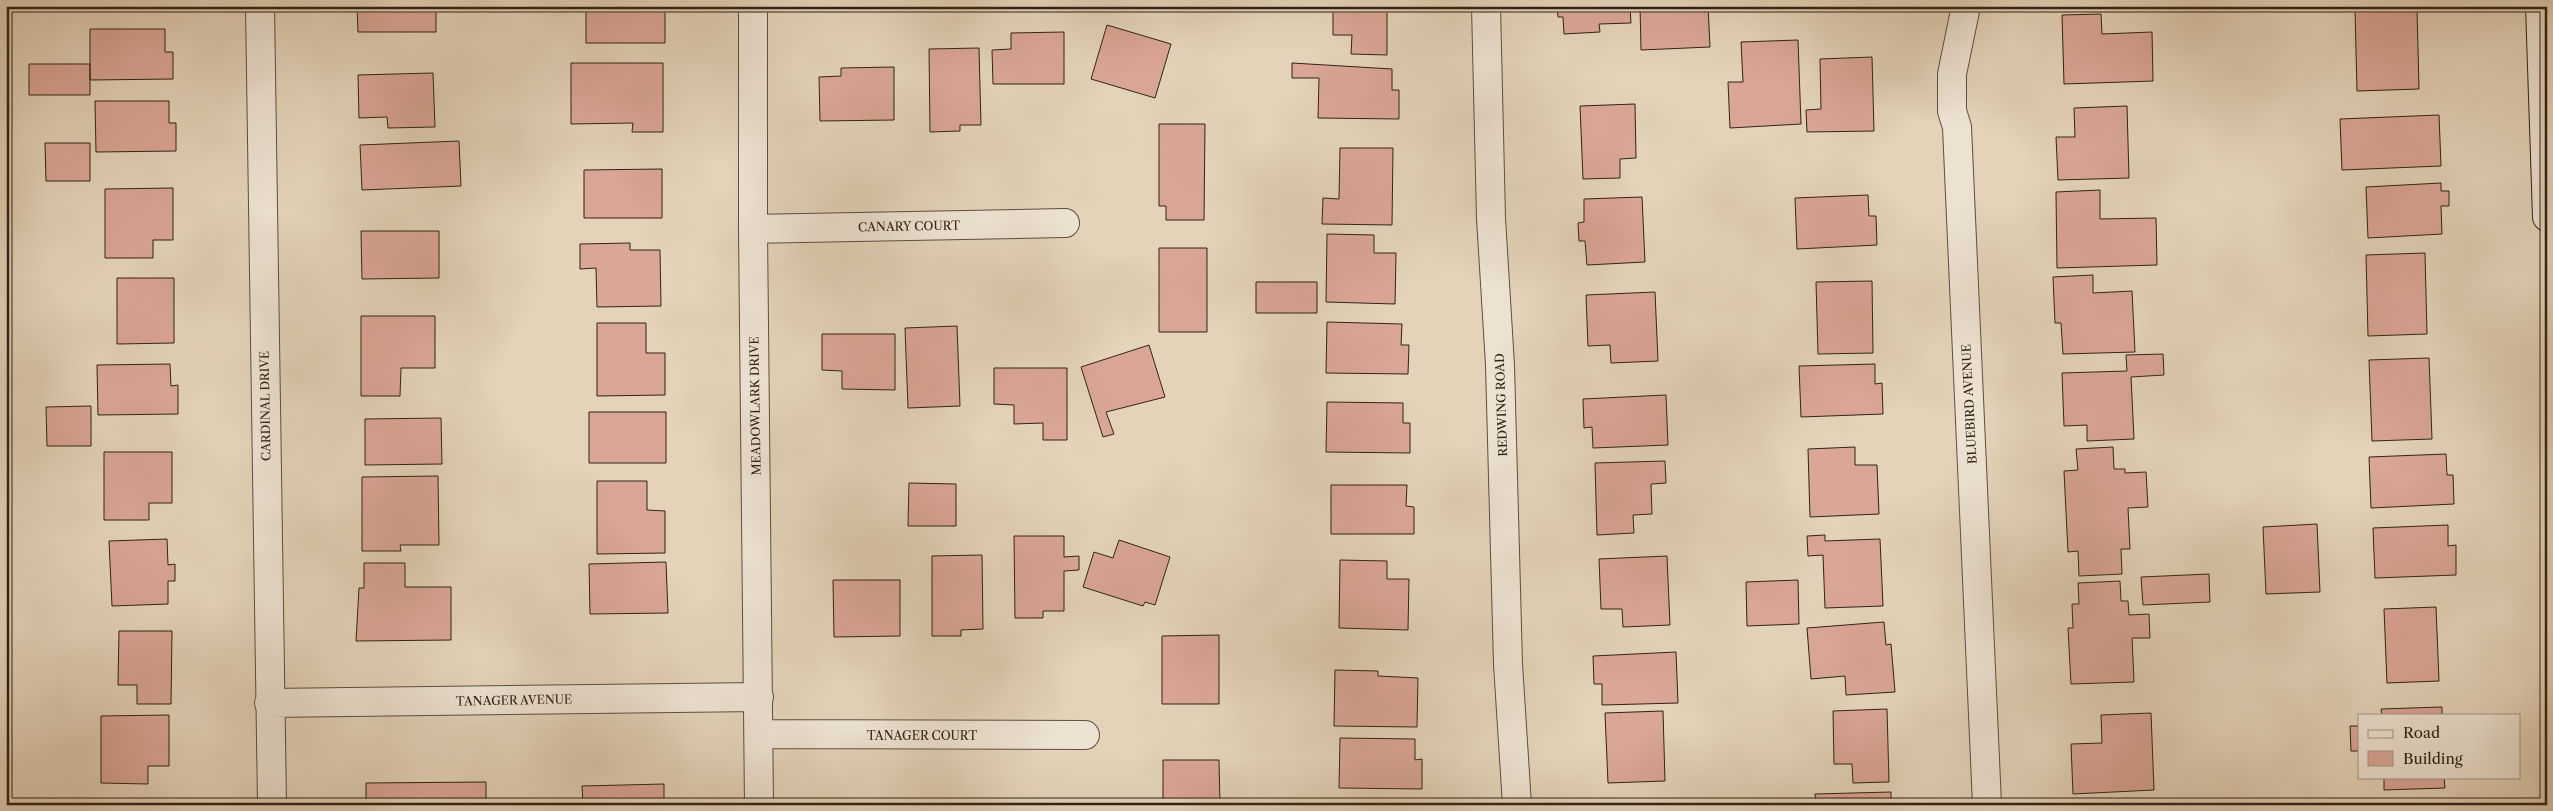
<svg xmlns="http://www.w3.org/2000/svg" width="2553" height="811" font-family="'Libre Caslon Text',serif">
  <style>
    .building { fill: #daa696; stroke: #302317 }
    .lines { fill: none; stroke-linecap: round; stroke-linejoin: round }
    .street-casing { stroke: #5d4f40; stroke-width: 30 }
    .secondary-casing { stroke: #302317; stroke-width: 30 }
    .street { stroke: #ede2d2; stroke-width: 28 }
    .secondary { stroke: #ede2d2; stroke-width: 28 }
    .labels { text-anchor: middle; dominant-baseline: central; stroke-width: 4; stroke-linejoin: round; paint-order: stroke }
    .street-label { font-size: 12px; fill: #302317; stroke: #ede2d2 }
  </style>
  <rect width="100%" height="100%" fill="#e4d3b9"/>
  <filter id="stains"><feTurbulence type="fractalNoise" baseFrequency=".004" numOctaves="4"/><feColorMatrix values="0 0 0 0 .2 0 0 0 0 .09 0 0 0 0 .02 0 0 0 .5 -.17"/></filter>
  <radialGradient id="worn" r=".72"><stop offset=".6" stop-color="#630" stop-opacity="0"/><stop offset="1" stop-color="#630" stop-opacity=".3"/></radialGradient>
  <path class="building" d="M 93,6 L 171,6 L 172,9 L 93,10 Z
    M 357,6 L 436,6 L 436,32 L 358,32 Z
    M 586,6 L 665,6 L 665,43 L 586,43 Z
    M 1333,6 L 1387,6 L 1387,55 L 1351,54 L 1352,35 L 1333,35 Z
    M 1557,6 L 1630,6 L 1631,23 L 1599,24 L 1600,32 L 1564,34 L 1563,17 L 1558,17 Z
    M 1640,6 L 1708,6 L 1710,47 L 1641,50 Z
    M 2417,8 L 2419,89 L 2357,91 L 2355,10 Z
    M 2101,14 L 2102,34 L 2152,32 L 2153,81 L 2064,84 L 2062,15 Z
    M 1107,25 L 1171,44 L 1155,98 L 1091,79 Z
    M 90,29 L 165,29 L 165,52 L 173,52 L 173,79 L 90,80 Z
    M 1064,32 L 1064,84 L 993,84 L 992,50 L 1011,49 L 1011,33 Z
    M 1798,40 L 1801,124 L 1730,128 L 1728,82 L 1743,82 L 1741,42 Z
    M 979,48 L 981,125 L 960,125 L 960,131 L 930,132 L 929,49 Z
    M 1872,57 L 1874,131 L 1807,132 L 1806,110 L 1821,109 L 1820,59 Z
    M 571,63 L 663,63 L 663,132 L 632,132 L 633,123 L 571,124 Z
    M 1292,63 L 1392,69 L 1392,90 L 1399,90 L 1399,119 L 1318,118 L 1319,78 L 1292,78 Z
    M 29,64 L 90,64 L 90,95 L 29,95 Z
    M 894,67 L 894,120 L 820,121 L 819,77 L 841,76 L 841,68 Z
    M 433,73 L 435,127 L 388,128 L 387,117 L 359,118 L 358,75 Z
    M 95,101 L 169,101 L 169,123 L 176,123 L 176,151 L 96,152 Z
    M 1635,104 L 1636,158 L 1620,159 L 1620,178 L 1583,179 L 1580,106 Z
    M 2127,106 L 2129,178 L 2058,180 L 2056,137 L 2075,137 L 2074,108 Z
    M 2439,115 L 2441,166 L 2342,170 L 2340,119 Z
    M 1159,124 L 1205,124 L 1204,220 L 1166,220 L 1166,206 L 1159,206 Z
    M 459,141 L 461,186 L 362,190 L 360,145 Z
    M 45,143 L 90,143 L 90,181 L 46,181 Z
    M 1340,148 L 1393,148 L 1392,225 L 1322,224 L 1323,198 L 1339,199 Z
    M 662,169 L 662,218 L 584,218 L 584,170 Z
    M 2441,183 L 2441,191 L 2449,191 L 2449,206 L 2441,206 L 2442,234 L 2368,238 L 2366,187 Z
    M 173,188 L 173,240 L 153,240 L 153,258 L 105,258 L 105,189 Z
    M 2100,190 L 2100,219 L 2156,218 L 2157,265 L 2057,268 L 2056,192 Z
    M 1868,195 L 1869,216 L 1876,216 L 1877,245 L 1797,249 L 1795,198 Z
    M 1642,197 L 1645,262 L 1587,265 L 1585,241 L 1579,241 L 1578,223 L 1584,222 L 1584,199 Z
    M 361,231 L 439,231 L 439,278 L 362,279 Z
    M 1327,234 L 1374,235 L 1374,253 L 1396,253 L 1395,304 L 1326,302 Z
    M 630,243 L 630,250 L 660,250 L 661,306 L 597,307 L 596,268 L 580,269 L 580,244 Z
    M 1159,248 L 1207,248 L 1207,332 L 1159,332 Z
    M 2425,253 L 2427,334 L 2368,336 L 2366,255 Z
    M 2093,275 L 2093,293 L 2132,291 L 2135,352 L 2063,354 L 2061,323 L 2055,323 L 2053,277 Z
    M 117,278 L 174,278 L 174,343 L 117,344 Z
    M 1872,281 L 1873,353 L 1818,354 L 1816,282 Z
    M 1256,282 L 1317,282 L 1317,313 L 1256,313 Z
    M 1655,292 L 1658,361 L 1611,363 L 1610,345 L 1588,346 L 1586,295 Z
    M 361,316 L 435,316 L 435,368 L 401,368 L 400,396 L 361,396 Z
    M 1327,322 L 1402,324 L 1401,345 L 1409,345 L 1408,374 L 1326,373 Z
    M 597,323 L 646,323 L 646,353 L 665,353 L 665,395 L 597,396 Z
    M 957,326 L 960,406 L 908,408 L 905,328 Z
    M 822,334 L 895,334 L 895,390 L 842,389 L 842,371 L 822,370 Z
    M 1149,345 L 1165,397 L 1106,412 L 1114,434 L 1103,437 L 1081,367 Z
    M 2163,354 L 2164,375 L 2131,377 L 2134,439 L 2087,441 L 2087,425 L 2064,426 L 2062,373 L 2127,371 L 2126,355 Z
    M 2429,358 L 2432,439 L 2372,441 L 2369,360 Z
    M 170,364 L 171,386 L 178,385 L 178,414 L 98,415 L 97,365 Z
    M 1875,364 L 1875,384 L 1882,383 L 1883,414 L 1801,417 L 1799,366 Z
    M 994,368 L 1067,368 L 1067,440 L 1043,440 L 1043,423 L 1014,424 L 1014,405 L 994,404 Z
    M 1666,395 L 1668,445 L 1593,448 L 1592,427 L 1584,428 L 1583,399 Z
    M 1327,402 L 1403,403 L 1403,423 L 1410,423 L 1410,453 L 1326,452 Z
    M 91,406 L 91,446 L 47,446 L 46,407 Z
    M 589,412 L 666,412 L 666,463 L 589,463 Z
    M 441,418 L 442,464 L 365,465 L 365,419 Z
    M 1855,447 L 1855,465 L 1877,465 L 1879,514 L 1810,517 L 1808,449 Z
    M 2113,447 L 2114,469 L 2125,469 L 2125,473 L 2146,472 L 2148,507 L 2128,508 L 2130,549 L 2121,549 L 2122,574 L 2079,576 L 2078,551 L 2068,552 L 2064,471 L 2078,470 L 2076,449 Z
    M 104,452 L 172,452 L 172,503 L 149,503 L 149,520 L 104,520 Z
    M 2446,454 L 2447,475 L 2453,475 L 2454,504 L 2371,508 L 2369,457 Z
    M 1665,461 L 1666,483 L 1651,484 L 1652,514 L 1633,515 L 1634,533 L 1597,535 L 1595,463 Z
    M 438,476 L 439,545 L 400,545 L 401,551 L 362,551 L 362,477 Z
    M 597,481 L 647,481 L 647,510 L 665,511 L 665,553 L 597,554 Z
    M 909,483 L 956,484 L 956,526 L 908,526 Z
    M 1331,485 L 1407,485 L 1406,506 L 1414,507 L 1414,534 L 1331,534 Z
    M 2317,524 L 2320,592 L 2266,594 L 2263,527 Z
    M 2448,525 L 2448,546 L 2456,545 L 2456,575 L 2375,578 L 2373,528 Z
    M 1825,535 L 1825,541 L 1880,539 L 1883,606 L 1825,608 L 1823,555 L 1808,556 L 1807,536 Z
    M 1014,536 L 1064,536 L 1064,557 L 1079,556 L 1079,570 L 1064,571 L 1064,611 L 1043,611 L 1043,618 L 1015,618 Z
    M 167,539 L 168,565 L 175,564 L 175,581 L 168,581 L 168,604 L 112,606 L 109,541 Z
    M 1119,540 L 1170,557 L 1155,605 L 1145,602 L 1143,606 L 1083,587 L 1094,552 L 1113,558 Z
    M 982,555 L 983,629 L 961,630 L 961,636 L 932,636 L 932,556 Z
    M 1667,556 L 1670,625 L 1623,627 L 1622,609 L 1601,609 L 1599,559 Z
    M 1340,560 L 1387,561 L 1387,579 L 1409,579 L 1408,630 L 1339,628 Z
    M 666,562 L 668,613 L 590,614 L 589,564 Z
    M 364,563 L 405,563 L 405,587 L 451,587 L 451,640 L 356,641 L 359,588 L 364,588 Z
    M 2209,574 L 2210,602 L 2143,605 L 2141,577 Z
    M 833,580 L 900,580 L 900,636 L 834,637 Z
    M 1798,580 L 1799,624 L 1747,626 L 1746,582 Z
    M 2120,581 L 2121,601 L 2128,601 L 2129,615 L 2149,614 L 2150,638 L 2132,638 L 2134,682 L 2071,684 L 2068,628 L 2073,628 L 2072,604 L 2079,604 L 2078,583 Z
    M 2436,607 L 2439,681 L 2387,683 L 2384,609 Z
    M 1884,622 L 1886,645 L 1891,644 L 1895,692 L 1846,695 L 1845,676 L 1811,679 L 1807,628 Z
    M 119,631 L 172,631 L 171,704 L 137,704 L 137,685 L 118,685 Z
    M 1219,635 L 1219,704 L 1162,704 L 1162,636 Z
    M 1676,652 L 1678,703 L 1602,705 L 1602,684 L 1594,684 L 1593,656 Z
    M 1335,670 L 1378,671 L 1378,676 L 1418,678 L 1417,727 L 1334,726 Z
    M 2442,707 L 2442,715 L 2382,715 L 2381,709 Z
    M 1887,709 L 1889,782 L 1853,783 L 1852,764 L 1834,764 L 1833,711 Z
    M 1663,711 L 1665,781 L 1608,783 L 1605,713 Z
    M 2151,713 L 2154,790 L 2073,794 L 2071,744 L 2102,743 L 2101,715 Z
    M 169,715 L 169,766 L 148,766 L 148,784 L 101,783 L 101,716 Z
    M 2350,726 L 2359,726 L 2359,751 L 2351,751 Z
    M 1340,738 L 1415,739 L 1415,760 L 1422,759 L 1422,789 L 1339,788 Z
    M 1163,760 L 1219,760 L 1220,805 L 1163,805 Z
    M 2384,777 L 2444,777 L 2445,788 L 2384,790 Z
    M 486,782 L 486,805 L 366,805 L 366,783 Z
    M 664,784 L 664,805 L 583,805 L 582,786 Z
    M 1891,792 L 1891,805 L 1816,805 L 1815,794 Z
    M 174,801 L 174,805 L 99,805 L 99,804 Z"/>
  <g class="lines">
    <defs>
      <path id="street" d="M 260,6 L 272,805
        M 753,6 L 753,229 L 759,805
        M 1486,6 L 1491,218 L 1500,365 L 1508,664 L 1517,805
        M 1966,6 L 1952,74 L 1952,111 L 1957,127 L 1987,805
        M 753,229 L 1065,223
        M 269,703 L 759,697
        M 759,734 L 1085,735"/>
      <path id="secondary" d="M 2540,6 L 2547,217"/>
    </defs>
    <use href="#street" class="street-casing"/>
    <use href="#secondary" class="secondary-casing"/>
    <use href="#street" class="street"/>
    <use href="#secondary" class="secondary"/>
  </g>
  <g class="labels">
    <g class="street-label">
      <text transform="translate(909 226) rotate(-1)">CANARY COURT</text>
      <text transform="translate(1969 404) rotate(-93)">BLUEBIRD AVENUE</text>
      <text transform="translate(1501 405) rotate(-92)">REDWING ROAD</text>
      <text transform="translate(265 406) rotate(-91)">CARDINAL DRIVE</text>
      <text transform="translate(755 406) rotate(-91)">MEADOWLARK DRIVE</text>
      <text transform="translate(514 700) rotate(-1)">TANAGER AVENUE</text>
      <text x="922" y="735">TANAGER COURT</text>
    </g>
  </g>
  <rect width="2553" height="811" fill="none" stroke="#e4d3b9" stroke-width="25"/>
  <rect x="8" y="8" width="2538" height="796" fill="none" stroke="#302317" stroke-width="2.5"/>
  <rect x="12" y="12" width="2528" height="786" fill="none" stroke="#302317"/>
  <rect x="2358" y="714" width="162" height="65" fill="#ede2d2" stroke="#a19687"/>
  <rect x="2368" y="730" width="25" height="8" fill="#ede2d2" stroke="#a19687"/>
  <text x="2403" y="738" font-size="15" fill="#302317">Road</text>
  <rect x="2368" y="751" width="25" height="15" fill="#daa696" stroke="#a19687"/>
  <text x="2403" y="764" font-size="15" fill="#302317">Building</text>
  <rect width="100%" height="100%" filter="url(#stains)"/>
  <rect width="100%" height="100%" fill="url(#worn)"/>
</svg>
